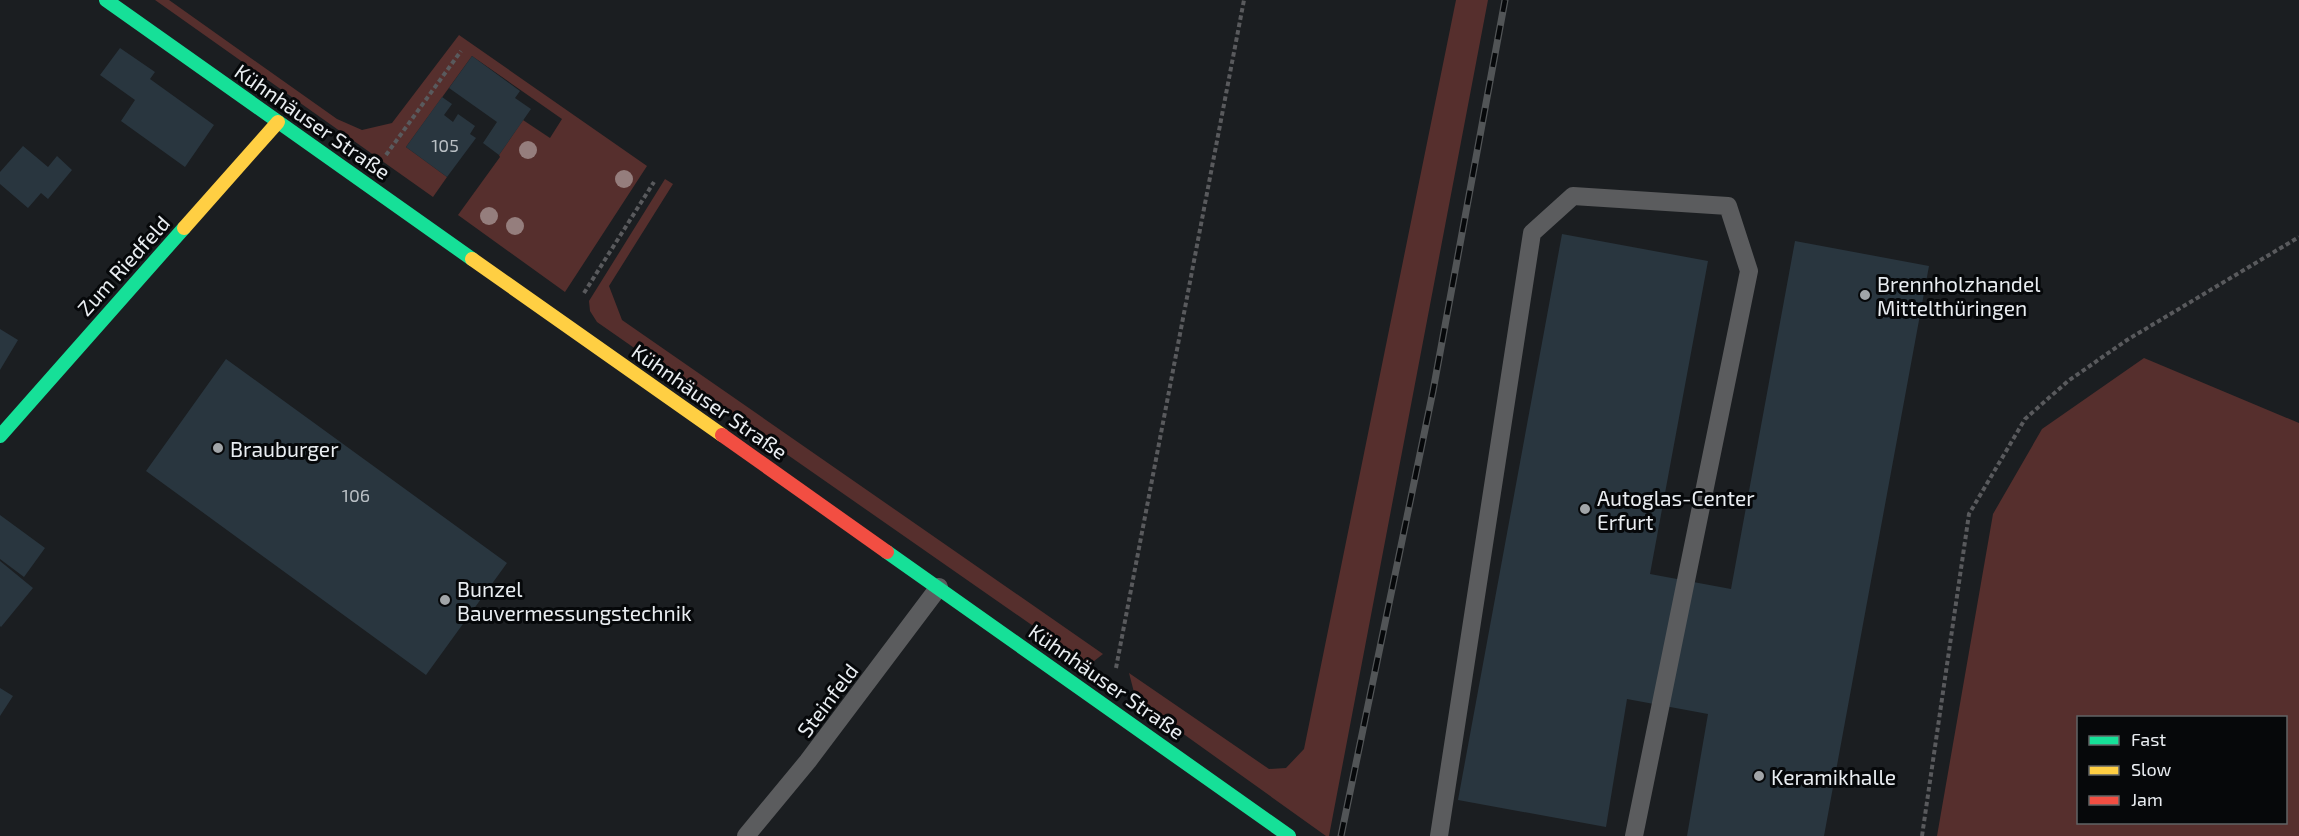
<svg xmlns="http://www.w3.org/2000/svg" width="2299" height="836" font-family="'Exo 2',sans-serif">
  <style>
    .green { fill: #562f2d; fill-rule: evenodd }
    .building { fill: #29363f }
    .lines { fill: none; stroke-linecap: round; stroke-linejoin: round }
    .path { stroke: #595a5d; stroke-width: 4; stroke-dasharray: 4.5 3; stroke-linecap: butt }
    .lane { stroke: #5b5c5e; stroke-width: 18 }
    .fast { stroke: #16e098; stroke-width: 14 }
    .slow { stroke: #ffcf43; stroke-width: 14 }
    .jam { stroke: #f24e42; stroke-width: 14 }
    .rail-casing { stroke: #525557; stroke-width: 7 }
    .rail { stroke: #06080a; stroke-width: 4.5; stroke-dasharray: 14; stroke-linecap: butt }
    .tree { fill: #957e7d }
    .poi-dot { fill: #a1a5a8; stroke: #06080a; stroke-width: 2 }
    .labels { text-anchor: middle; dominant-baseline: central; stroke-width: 6; stroke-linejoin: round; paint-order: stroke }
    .number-label { font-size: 18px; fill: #b9bfc4 }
    .street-label { font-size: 21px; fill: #e9edf1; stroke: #06080a }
    .poi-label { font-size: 21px; fill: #e9edf1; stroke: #06080a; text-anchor: start }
  </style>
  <rect width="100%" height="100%" fill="#1b1e21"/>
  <path class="green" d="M 155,0 L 169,0 L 337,119 L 362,130 L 392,123 L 459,35 L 647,166 L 565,292 L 458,215 L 500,157 L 499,155 L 523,120 L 550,138 L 562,119 L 472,56 L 406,147 L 447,177 L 433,197 Z
    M 1456,0 L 1488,0 L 1329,836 L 1326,836 L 1136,700 L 1129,673 L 1269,769 L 1286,768 L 1304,749 Z
    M 665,179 L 673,184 L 609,286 L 622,320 L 1103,654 L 1089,665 L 597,322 L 590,311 L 589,301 Z
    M 2144,358 L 2299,423 L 2299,836 L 1937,836 L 1993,514 L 2042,429 ZM 2078,718 L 2286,718 L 2286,822 L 2078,822 Z"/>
  <path class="building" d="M 120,48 L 155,72 L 150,79 L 214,125 L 185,167 L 121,121 L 135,100 L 100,75 Z
    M 472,56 L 520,91 L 515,98 L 531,109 L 499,155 L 483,143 L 497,122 L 449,88 Z
    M 442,97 L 452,104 L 444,115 L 453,122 L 458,114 L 475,126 L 470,134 L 476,138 L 447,177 L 406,147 Z
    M 23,146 L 48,167 L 57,156 L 72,170 L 48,199 L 41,193 L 28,208 L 0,184 L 0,172 Z
    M 1562,234 L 1708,261 L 1650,574 L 1731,589 L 1795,241 L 1929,266 L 1824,836 L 1687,836 L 1708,714 L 1627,699 L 1606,827 L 1458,800 Z
    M 0,329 L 18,340 L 0,370 Z
    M 226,359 L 507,563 L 426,675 L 146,471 Z
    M 0,515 L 45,548 L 24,577 L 0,559 Z
    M 0,561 L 33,588 L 1,627 L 0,626 Z
    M 0,688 L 13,696 L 0,716 Z"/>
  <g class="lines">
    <path class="path" d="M 386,155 L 461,51
      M 584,293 L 654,182
      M 1116,668 L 1244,0
      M 1922,836 L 1969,514 L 2025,419 L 2068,381 L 2127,340 L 2299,237"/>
    <path class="lane" d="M 746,836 L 808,761 L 939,587
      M 1439,836 L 1532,233 L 1573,196 L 1728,206 L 1749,271 L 1634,836"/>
    <path class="fast" d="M 106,0 L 472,259
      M 0,436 L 184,228
      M 887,552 L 1289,836"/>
    <path class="slow" d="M 184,228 L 278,122
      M 472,259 L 722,435"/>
    <path class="jam" d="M 722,435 L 887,552"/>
    <defs>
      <path id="rail" d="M 1341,836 L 1433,391 L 1505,0"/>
    </defs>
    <use href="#rail" class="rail-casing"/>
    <use href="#rail" class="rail"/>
  </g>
  <g class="tree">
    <circle cx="528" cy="150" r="9"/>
    <circle cx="624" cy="179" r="9"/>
    <circle cx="489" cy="216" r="9"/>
    <circle cx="515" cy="226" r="9"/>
  </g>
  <g class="poi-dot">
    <circle cx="1865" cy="295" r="6"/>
    <circle cx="218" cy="448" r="6"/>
    <circle cx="1585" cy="509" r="6"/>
    <circle cx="445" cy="600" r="6"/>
    <circle cx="1759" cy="776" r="6"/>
  </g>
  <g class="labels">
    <g class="number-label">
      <text x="445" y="145">105</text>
      <text x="356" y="495">106</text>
    </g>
    <g class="street-label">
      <text transform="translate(313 121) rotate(35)">Kühnhäuser Straße</text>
      <text transform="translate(123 265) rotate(-48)">Zum Riedfeld</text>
      <text transform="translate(710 401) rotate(35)">Kühnhäuser Straße</text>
      <text transform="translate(1107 681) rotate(35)">Kühnhäuser Straße</text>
      <text transform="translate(827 700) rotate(-53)">Steinfeld</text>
    </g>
    <g class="poi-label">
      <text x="1877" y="283">Brennholzhandel<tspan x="1877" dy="24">Mittelthüringen</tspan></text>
      <text x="230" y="448">Brauburger</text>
      <text x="1597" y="497">Autoglas-Center<tspan x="1597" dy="24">Erfurt</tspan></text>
      <text x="457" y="588">Bunzel<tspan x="457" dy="24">Bauvermessungstechnik</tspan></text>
      <text x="1771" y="776">Keramikhalle</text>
    </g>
  </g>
  <rect x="2077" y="716" width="210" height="108" fill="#06080a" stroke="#616466" stroke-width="1.5"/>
  <rect x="2089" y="736" width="30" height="9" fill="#16e098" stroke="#616466" stroke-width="1.5"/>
  <text x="2131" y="746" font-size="18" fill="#e9edf1">Fast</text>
  <rect x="2089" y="766" width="30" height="9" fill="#ffcf43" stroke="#616466" stroke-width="1.5"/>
  <text x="2131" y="776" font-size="18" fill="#e9edf1">Slow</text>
  <rect x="2089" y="796" width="30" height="9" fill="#f24e42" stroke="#616466" stroke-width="1.5"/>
  <text x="2131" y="806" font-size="18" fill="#e9edf1">Jam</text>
</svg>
